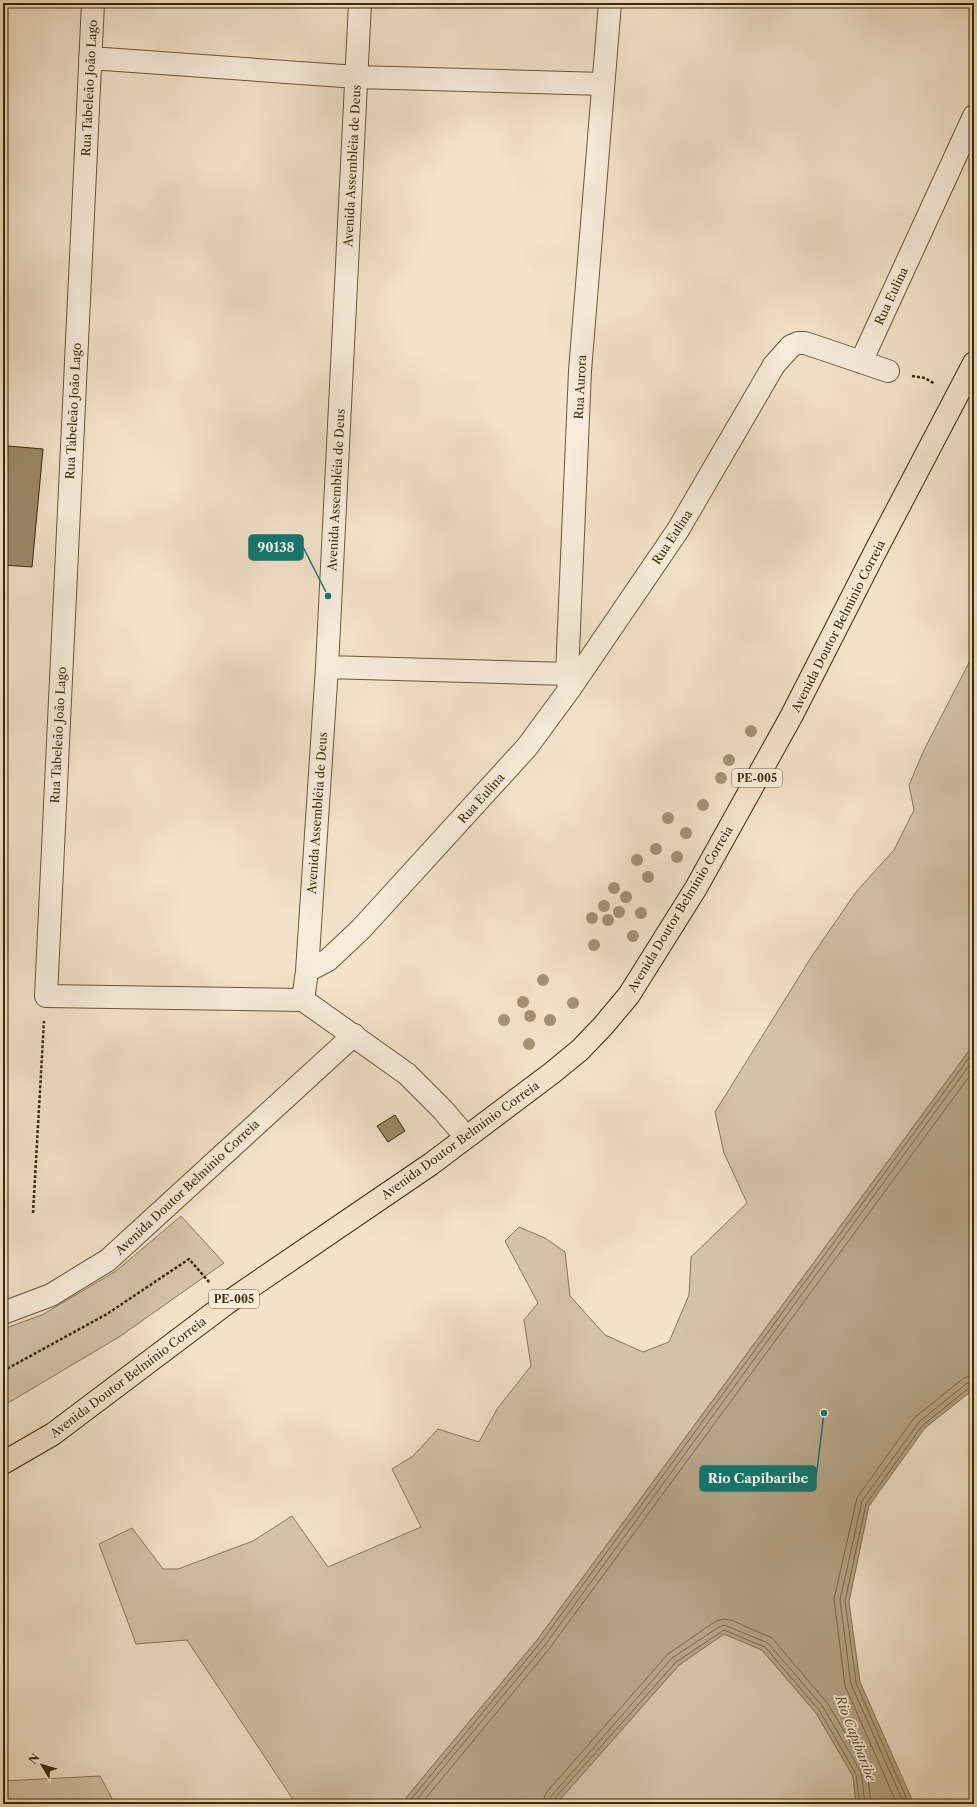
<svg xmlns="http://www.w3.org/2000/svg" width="977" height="1807" font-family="'Libre Caslon Text',serif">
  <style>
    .green { fill: #d5c3a9; stroke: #8a7656 }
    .water { fill: #b6a387; stroke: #867252 }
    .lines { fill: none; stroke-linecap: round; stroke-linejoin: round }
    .shore { stroke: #7a6645; stroke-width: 1 }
    .building { fill: #9d896b; stroke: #3e2803 }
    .street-casing { stroke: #6c5735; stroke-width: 24 }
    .primary-casing { stroke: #3e2803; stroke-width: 24 }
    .path { stroke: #3e2803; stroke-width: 2.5; stroke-dasharray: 3 2; stroke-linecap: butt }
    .street { stroke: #f8eddd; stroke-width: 22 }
    .primary { stroke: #f4e3cb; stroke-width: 22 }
    .tree { fill: #a59274 }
    .labels { text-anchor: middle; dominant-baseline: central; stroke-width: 3.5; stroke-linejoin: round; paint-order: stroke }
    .shield { fill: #f8eddd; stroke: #766344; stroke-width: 1 }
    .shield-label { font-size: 11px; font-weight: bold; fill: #3e2803 }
    .street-label { font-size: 12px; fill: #3e2803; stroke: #f8eddd }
    .water-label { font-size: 13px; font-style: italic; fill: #624d2b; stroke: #f8eddd }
    .leader { fill: none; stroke: #0f766e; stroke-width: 1.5 }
    .callout-dot { fill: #0f766e; stroke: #f8eddd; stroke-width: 1.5 }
    .callout { fill: #0f766e; stroke: #0f766e; stroke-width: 1.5 }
    .callout-label { font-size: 13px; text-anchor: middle; font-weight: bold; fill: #fff }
  </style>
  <rect width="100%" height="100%" fill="#f4e3cb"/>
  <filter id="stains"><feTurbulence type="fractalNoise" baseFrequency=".005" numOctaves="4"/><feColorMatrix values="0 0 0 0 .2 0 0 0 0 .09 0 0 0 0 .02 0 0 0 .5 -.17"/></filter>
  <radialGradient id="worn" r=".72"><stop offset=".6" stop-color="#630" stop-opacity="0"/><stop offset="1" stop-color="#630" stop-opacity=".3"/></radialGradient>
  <path class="green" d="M 974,653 L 974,1044 L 537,1640 L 401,1804 L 296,1804 L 187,1640 L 136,1644 L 99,1544 L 132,1528 L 163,1569 L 178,1569 L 253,1541 L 292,1516 L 328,1567 L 421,1527 L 392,1469 L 413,1456 L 438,1429 L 479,1442 L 497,1409 L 531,1366 L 524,1320 L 538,1303 L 505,1241 L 519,1227 L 545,1238 L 565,1252 L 570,1296 L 605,1335 L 643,1352 L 669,1342 L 689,1295 L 691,1257 L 747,1203 L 724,1153 L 715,1112 L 812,956 L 856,892 L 894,850 L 914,810 L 909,785 L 924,750 Z
    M 181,1216 L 224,1263 L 119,1337 L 3,1406 L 3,1329 L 42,1315 L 116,1271 Z
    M 724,1634 L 762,1650 L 816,1713 L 853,1776 L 856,1804 L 556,1804 L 679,1665 Z
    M 100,1776 L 115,1804 L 3,1804 L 3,1781 Z"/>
  <path class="water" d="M 974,1044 L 974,1389 L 925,1428 L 869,1506 L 849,1602 L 860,1682 L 914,1804 L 856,1804 L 853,1776 L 816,1713 L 762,1650 L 724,1634 L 679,1665 L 556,1804 L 401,1804 L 537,1640 Z"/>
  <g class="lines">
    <path class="shore" d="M 407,1804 L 541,1642 L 974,1051
      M 413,1804 L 545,1645 L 974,1059
      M 421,1804 L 549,1649 L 974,1070
      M 542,1804 L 546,1793 L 668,1654 L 716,1621 L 724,1619 L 731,1620 L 772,1638 L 828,1704 L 867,1770 L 871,1804
      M 548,1804 L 549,1799 L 553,1794 L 672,1658 L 719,1627 L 724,1625 L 768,1643 L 823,1707 L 861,1772 L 865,1804
      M 553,1804 L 556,1797 L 676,1662 L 724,1630 L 765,1647 L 819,1710 L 856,1774 L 860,1804
      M 897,1804 L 845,1686 L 834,1599 L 857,1498 L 914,1418 L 964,1378 L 974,1375
      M 904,1804 L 851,1684 L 840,1600 L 862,1501 L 919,1422 L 967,1383 L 974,1381
      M 909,1804 L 856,1683 L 845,1601 L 866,1504 L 922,1426 L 970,1387 L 974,1386"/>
  </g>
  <path class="building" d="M 8,446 L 43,449 L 32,567 L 3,565 L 3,502 Z
    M 395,1115 L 405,1131 L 388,1142 L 377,1126 Z"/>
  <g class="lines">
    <defs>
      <path id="street" d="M 93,3 L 46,996 L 303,1000 L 407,1074 L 442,1109 L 466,1137
        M 90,58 L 357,77 L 603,84
        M 861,362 L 974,116
        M 327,667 L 567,674
        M 569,690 L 567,674 L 580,371 L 610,3
        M 307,971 L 328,960 L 361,929 L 527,747 L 569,690 L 678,530 L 774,365 L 791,346 L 798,343 L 805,343 L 888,371
        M 303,1000 L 307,971 L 327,667 L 360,3
        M 3,1313 L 51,1295 L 108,1260 L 354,1035"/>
      <path id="primary" d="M 3,1463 L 53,1434 L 227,1303 L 431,1164 L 552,1073 L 580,1050 L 603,1026 L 629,995 L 696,888 L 792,715 L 875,552 L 974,363"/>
    </defs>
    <use href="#street" class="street-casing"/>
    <use href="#primary" class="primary-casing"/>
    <path class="path" d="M 912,376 L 925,378 L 935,384
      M 33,1213 L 44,1021
      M 3,1371 L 107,1314 L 189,1259 L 210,1283"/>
    <use href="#street" class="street"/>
    <use href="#primary" class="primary"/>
  </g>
  <g class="tree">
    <circle cx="751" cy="731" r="6"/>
    <circle cx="729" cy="760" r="6"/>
    <circle cx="721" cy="778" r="6"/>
    <circle cx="703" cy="805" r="6"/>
    <circle cx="668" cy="818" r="6"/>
    <circle cx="686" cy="833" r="6"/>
    <circle cx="656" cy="849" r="6"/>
    <circle cx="677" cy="857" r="6"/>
    <circle cx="637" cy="860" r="6"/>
    <circle cx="648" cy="877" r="6"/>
    <circle cx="614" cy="888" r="6"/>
    <circle cx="626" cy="897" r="6"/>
    <circle cx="604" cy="906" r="6"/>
    <circle cx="619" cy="912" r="6"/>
    <circle cx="641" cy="913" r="6"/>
    <circle cx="592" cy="918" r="6"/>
    <circle cx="608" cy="920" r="6"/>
    <circle cx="633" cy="936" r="6"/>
    <circle cx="594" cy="945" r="6"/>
    <circle cx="543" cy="980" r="6"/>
    <circle cx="523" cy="1002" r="6"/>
    <circle cx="573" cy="1003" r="6"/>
    <circle cx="530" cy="1016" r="6"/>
    <circle cx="504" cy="1020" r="6"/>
    <circle cx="550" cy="1020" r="6"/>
    <circle cx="529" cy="1044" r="6"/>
  </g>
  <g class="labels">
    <g class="shield">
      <rect x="732" y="769" width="50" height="18" rx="3"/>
      <rect x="209" y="1290" width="50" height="18" rx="3"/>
    </g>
    <g class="shield-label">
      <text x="757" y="778">PE-005</text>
      <text x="234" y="1299">PE-005</text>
    </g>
    <g class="street-label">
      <text transform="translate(89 88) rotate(-87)">Rua Tabeleão João Lago</text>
      <text transform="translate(352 166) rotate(-87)">Avenida Assembléia de Deus</text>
      <text transform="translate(891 296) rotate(-65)">Rua Eulina</text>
      <text transform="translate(580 387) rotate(-87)">Rua Aurora</text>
      <text transform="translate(73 411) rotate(-87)">Rua Tabeleão João Lago</text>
      <text transform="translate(336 490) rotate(-87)">Avenida Assembléia de Deus</text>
      <text transform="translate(672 537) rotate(-57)">Rua Eulina</text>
      <text transform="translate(838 626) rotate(-63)">Avenida Doutor Belmínio Correia</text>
      <text transform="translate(58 735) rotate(-87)">Rua Tabeleão João Lago</text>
      <text transform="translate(481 798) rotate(-48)">Rua Eulina</text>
      <text transform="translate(317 813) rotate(-86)">Avenida Assembléia de Deus</text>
      <text transform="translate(680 909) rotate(-59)">Avenida Doutor Belmínio Correia</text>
      <text transform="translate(460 1140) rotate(-36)">Avenida Doutor Belmínio Correia</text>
      <text transform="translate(187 1187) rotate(-43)">Avenida Doutor Belminio Correia</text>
      <text transform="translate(128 1377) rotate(-37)">Avenida Doutor Belmínio Correia</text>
    </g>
    <g class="water-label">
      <text transform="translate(856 1738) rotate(69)">Rio Capibaribe</text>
    </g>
  </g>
  <path class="leader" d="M328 596L303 547M824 1413L816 1478"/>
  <g class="callout-dot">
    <circle cx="328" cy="596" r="4"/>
    <circle cx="824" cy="1413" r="4"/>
  </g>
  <g class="callout">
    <rect x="249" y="535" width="54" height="25" rx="4"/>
    <rect x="700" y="1466" width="116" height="25" rx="4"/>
  </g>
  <g class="callout-label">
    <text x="276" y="552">90138</text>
    <text x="758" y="1483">Rio Capibaribe</text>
  </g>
  <rect width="977" height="1807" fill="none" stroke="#f4e3cb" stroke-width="16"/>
  <rect x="4" y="4" width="969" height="1799" fill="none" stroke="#3e2803" stroke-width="2"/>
  <rect x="8" y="8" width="961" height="1791" fill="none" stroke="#3e2803"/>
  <g transform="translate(42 1765) rotate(308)" stroke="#f8eddd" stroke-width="3" paint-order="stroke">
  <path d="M0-3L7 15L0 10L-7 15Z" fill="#3e2803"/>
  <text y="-6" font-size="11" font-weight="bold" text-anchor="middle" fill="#3e2803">N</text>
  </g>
  <rect width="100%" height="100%" filter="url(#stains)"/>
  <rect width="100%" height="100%" fill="url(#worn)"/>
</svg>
